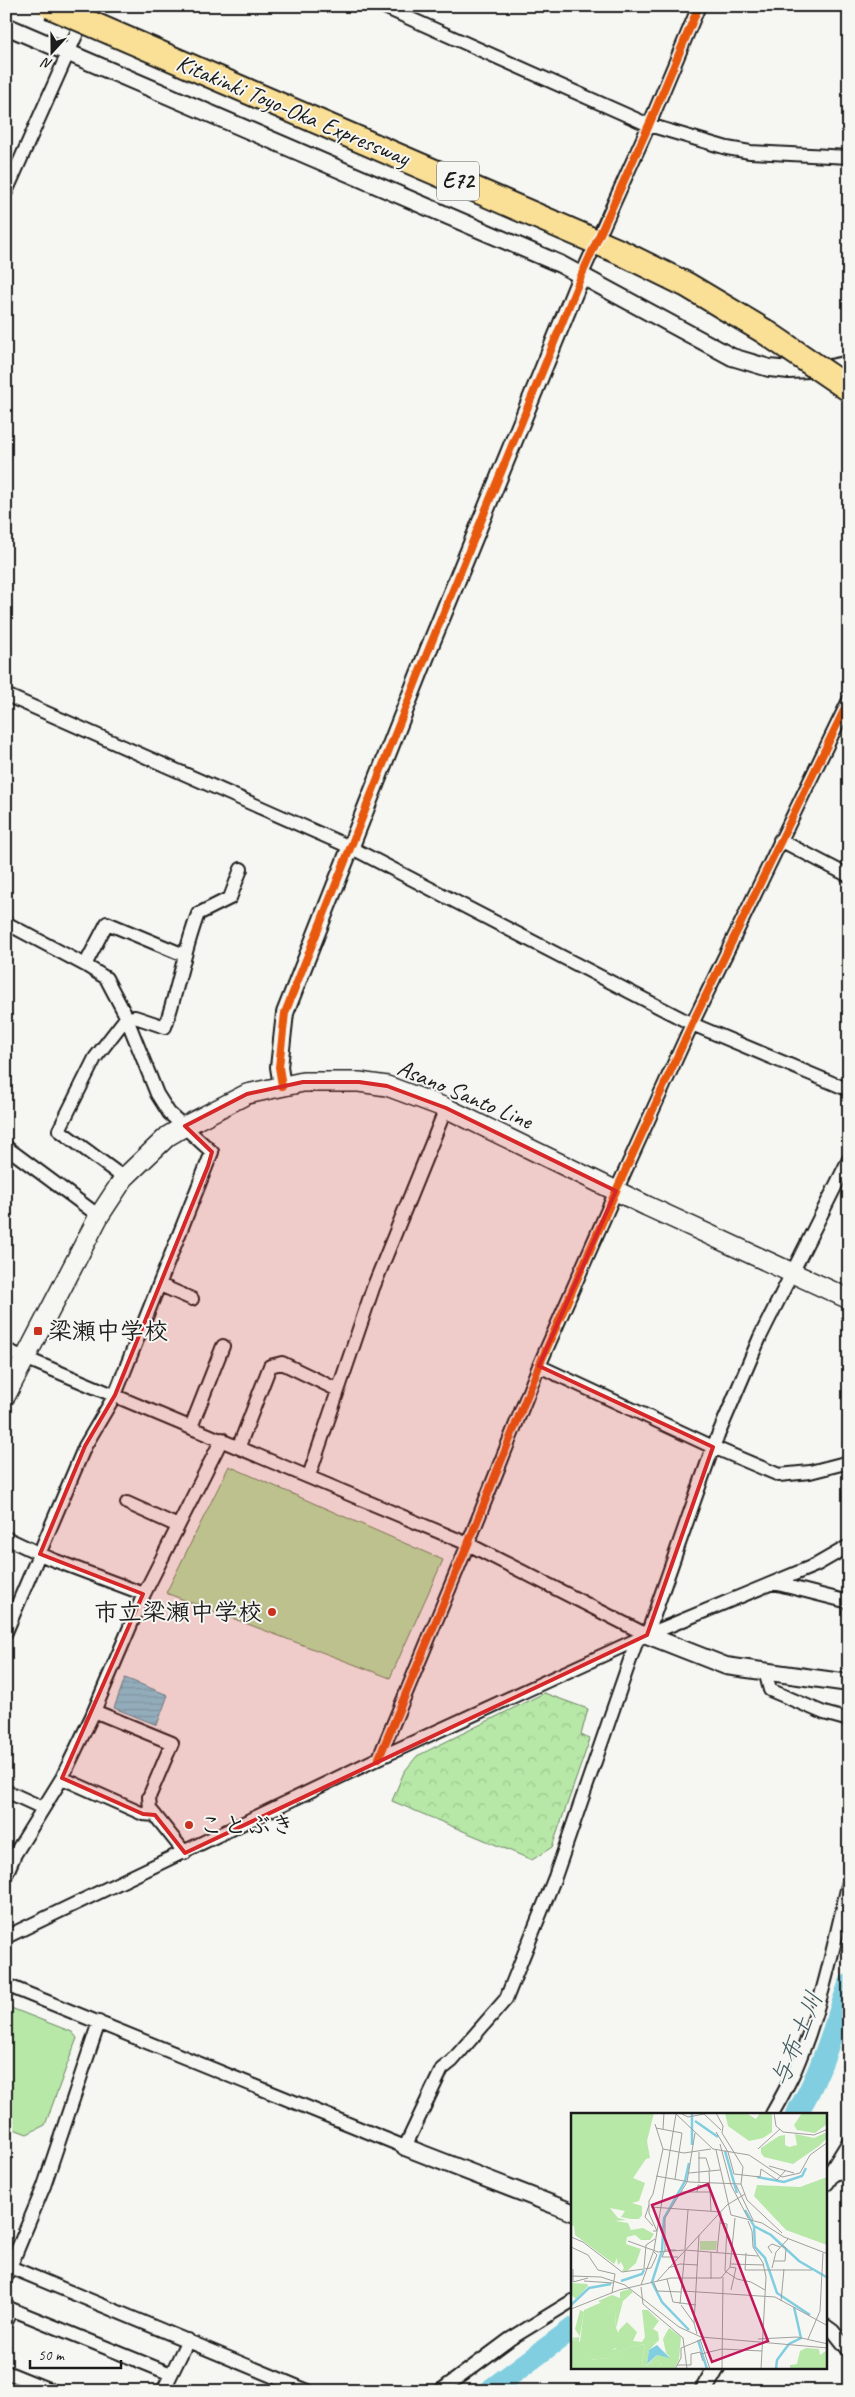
<svg xmlns="http://www.w3.org/2000/svg" width="855" height="2397" font-family="Caveat,'Klee One',sans-serif">
  <style>
    .forest { fill: url(#forest-crowns); stroke: #6a8262 }
    .pitch { fill: #b7e8a7; stroke: #6a8262 }
    .water { fill: url(#water-rules); stroke: #598792 }
    .lines { fill: none; stroke-linecap: round; stroke-linejoin: round }
    .stream { stroke: #598792; stroke-width: 4 }
    .river { stroke: #81cee0; stroke-width: 22 }
    .minor-casing { stroke: #1c1c1c; stroke-width: 16 }
    .tertiary-casing { stroke: #1c1c1c; stroke-width: 20 }
    .secondary-casing { stroke: #1c1c1c; stroke-width: 22 }
    .minor { stroke: #f6f6f2; stroke-width: 12 }
    .tertiary { stroke: #f6f6f2; stroke-width: 16 }
    .secondary { stroke: #f6f6f2; stroke-width: 19 }
    .motorway-bridge-casing { stroke: #1c1c1c; stroke-width: 28; stroke-linecap: butt }
    .motorway-bridge { stroke: #fadf96; stroke-width: 24 }
    .cycleway-casing { stroke: #f6f6f2; stroke-width: 11 }
    .cycleway { stroke: #e8590c; stroke-width: 8 }
    .marked { fill: #d62828; fill-opacity: 0.2; stroke: #d62828; stroke-width: 4; stroke-linejoin: round }
    .poi-dot { fill: #c8321e; stroke: #f6f6f2; stroke-width: 2 }
    .labels { text-anchor: middle; dominant-baseline: central; stroke-width: 4; stroke-linejoin: round; paint-order: stroke }
    .shield { fill: #f6f6f2; stroke: #5d5d5c; stroke-width: 1 }
    .shield-label { font-size: 22px; font-weight: bold; fill: #1c1c1c }
    .street-label { font-size: 24px; fill: #1c1c1c; stroke: #f6f6f2 }
    .poi-label { font-size: 24px; font-weight: bold; fill: #1c1c1c; stroke: #f6f6f2; text-anchor: start }
    .water-label { font-size: 25px; font-style: italic; fill: #3f5a61; stroke: #f6f6f2 }
    .inset-river { fill: none; stroke: #81cee0; stroke-width: 2.5 }
    .inset-road { fill: none; stroke: #9f9f9c; stroke-width: 1 }
    .view { fill: #c2185b; fill-opacity: 0.15; stroke: #c2185b; stroke-width: 2.5 }
    .inset-edge { fill: none; stroke: #1c1c1c; stroke-width: 2.5 }
  </style>
  <defs>
    <pattern id="forest-crowns" width="20" height="18" patternUnits="userSpaceOnUse" patternTransform="scale(1.25)"><rect width="20" height="18" fill="#b7e8a7"/><path d="M2 6a3 3 0 1 1 6 0M12 15a3 3 0 1 1 6 0" fill="none" stroke="#9dc68f"/></pattern>
    <pattern id="water-rules" width="6" height="5" patternUnits="userSpaceOnUse" patternTransform="scale(1.25)"><rect width="6" height="5" fill="#81cee0"/><path d="M0 2.5h6" fill="none" stroke="#6fb0c0"/></pattern>
  </defs>
  <rect width="100%" height="100%" fill="#f6f6f2"/>
  <filter id="ink" filterUnits="userSpaceOnUse"><feTurbulence type="fractalNoise" baseFrequency=".02" numOctaves="2"/><feDisplacementMap in="SourceGraphic" scale="10" xChannelSelector="R" yChannelSelector="G"/><feConvolveMatrix kernelMatrix="1 2 1 2 8 2 1 2 1" color-interpolation-filters="sRGB"/></filter>
  <g filter="url(#ink)">
    <path class="forest" d="M 544,1693 L 588,1709 L 581,1735 L 590,1739 L 552,1847 L 532,1860 L 392,1801 L 404,1772 L 417,1756 Z"/>
    <path class="pitch" d="M 229,1466 L 443,1560 L 390,1678 L 166,1593 Z
      M 6,2006 L 72,2032 L 77,2038 L 45,2125 L 27,2134 L 6,2126 Z"/>
    <path class="water" d="M 125,1678 L 168,1695 L 157,1725 L 114,1708 Z"/>
    <g class="lines">
      <path class="stream" d="M 843,2001 L 849,2000"/>
      <path class="river" d="M 796,2114 C 821,2076 833,2028 849,1985
        M 489,2391 L 572,2329"/>
      <defs>
        <path id="minor" d="M 382,6 L 649,125 L 727,148 L 750,152 L 849,157
          M 6,192 L 89,6
          M 582,274 L 649,125 L 699,6
          M 6,695 L 350,847 L 692,1024 L 849,1090
          M 780,840 L 849,876
          M 6,923 L 85,965 L 106,978 L 125,1014 L 157,1094 L 169,1113 L 212,1152 L 115,1395 L 85,1446 L 6,1632
          M 85,965 L 107,923 L 184,955
          M 6,1147 L 99,1216
          M 124,1178 L 59,1130 L 95,1058 L 126,1018 L 135,1017 L 165,1027 C 178,989 184,951 198,914 L 230,898 L 241,869
          M 160,1285 L 192,1299
          M 6,1350 L 468,1544 L 647,1635
          M 539,1366 L 713,1447 L 779,1475 L 810,1472 L 849,1462
          M 191,1427 L 223,1346
          M 239,1446 L 270,1366 L 282,1363 L 338,1390
          M 309,1476 L 373,1288 L 446,1108
          M 127,1503 L 178,1526
          M 6,1538 L 51,1559 L 144,1594
          M 774,1583 L 849,1602
          M 647,1635 L 713,1447 L 760,1337 L 849,1159
          M 765,1671 L 770,1690 L 824,1713 L 849,1720
          M 94,1711 L 172,1743 L 149,1797 L 150,1809 L 185,1853
          M 379,1758 L 468,1544 L 539,1366 L 616,1191 L 692,1024 L 849,700
          M 62,1778 L 143,1814 L 155,1815
          M 6,1791 L 43,1808
          M 6,1875 L 15,1854 L 62,1778 L 92,1716 L 144,1594 L 222,1439
          M 6,1937 L 379,1758 L 647,1635 L 816,1565 L 849,1546
          M 6,1985 L 405,2147 L 442,2069 L 452,2061 L 506,1999 L 555,1877 L 637,1640
          M 772,2114 C 780,2100 788,2085 795,2070 C 821,2010 834,1944 849,1881
          M 831,2175 L 849,2170
          M 10,2267 L 308,2391
          M 6,2277 L 44,2186 L 99,2022
          M 6,2307 L 171,2374
          M 6,2322 L 12,2310
          M 826,2326 L 833,2331 L 849,2351
          M 6,2372 L 53,2391
          M 163,2391 L 188,2340
          M 440,2391 L 510,2339 L 572,2301"/>
        <path id="tertiary" d="M 6,26 L 560,264 L 732,357 L 769,368 L 789,370 L 830,368 L 849,364
          M 282,1086 L 279,1067 L 285,1013 L 428,651 L 582,274
          M 647,1635 L 726,1666 L 849,1683
          M 405,2147 L 572,2212
          M 826,2182 L 849,2145
          M 703,2391 L 716,2368"/>
        <path id="secondary" d="M 6,1395 L 99,1216 L 124,1178 L 168,1136 L 185,1126 L 247,1094 L 303,1082 L 359,1082 L 387,1086 L 446,1108 L 647,1206 L 849,1299"/>
      </defs>
      <use href="#minor" class="minor-casing"/>
      <use href="#tertiary" class="tertiary-casing"/>
      <use href="#secondary" class="secondary-casing"/>
      <use href="#minor" class="minor"/>
      <use href="#tertiary" class="tertiary"/>
      <use href="#secondary" class="secondary"/>
      <defs>
        <path id="motorway-bridge" d="M 50,6 L 620,252 L 687,285 L 764,331 L 849,389"/>
      </defs>
      <use href="#motorway-bridge" class="motorway-bridge-casing"/>
      <use href="#motorway-bridge" class="motorway-bridge"/>
      <defs>
        <path id="cycleway" d="M 282,1086 L 279,1067 L 285,1013 L 428,651 L 582,274 L 649,125 L 699,6
          M 379,1758 L 468,1544 L 539,1366 L 616,1191 L 692,1024 L 849,700"/>
      </defs>
      <use href="#cycleway" class="cycleway-casing"/>
      <use href="#cycleway" class="cycleway"/>
    </g>
  </g>
  <path class="marked" d="M 303,1082 L 359,1082 L 387,1086 L 446,1108 L 616,1191 L 539,1366 L 713,1447 L 647,1635 L 185,1853 L 155,1815 L 143,1814 L 62,1778 L 143,1594 L 40,1554 L 85,1446 L 115,1395 L 208,1166 L 212,1152 L 185,1126 L 247,1094 Z"/>
  <g class="poi-dot">
    <rect x="33" y="1326" width="10" height="10" rx="2.5"/>
    <circle cx="272" cy="1612" r="5"/>
    <circle cx="189" cy="1825" r="5"/>
  </g>
  <g class="labels">
    <rect class="shield" x="437" y="161.5" width="42" height="39" rx="4"/>
    <g class="shield-label">
      <text x="458" y="181">E72</text>
    </g>
    <g class="street-label">
      <text transform="translate(293 110) rotate(23)">Kitakinki Toyo-Oka Expressway</text>
      <text transform="translate(465 1094) rotate(23)">Asano Santo Line</text>
    </g>
    <g class="poi-label">
      <text x="48" y="1331">梁瀬中学校</text>
      <text x="262" y="1612" text-anchor="end">市立梁瀬中学校</text>
      <text x="199" y="1825">ことぶき</text>
    </g>
    <g class="water-label">
      <text transform="translate(797 2039) rotate(-68)">与布土川</text>
    </g>
  </g>
  <g transform="translate(571 2113)">
    <rect width="256" height="256" fill="#f6f6f2"/>
    <path d="M 31,189 L 44,198 L 45,215 L 48,221 L 47,234 L 19,247 L 36,245 L 58,234 L 74,231 L 71,251 L 76,253 L 87,247 L 90,251 L 86,256 L 0,256 L 0,226 L 9,229 L 13,197 Z" fill="#b7e8a7"/>
    <path d="M 0,0 L 83,0 L 76,28 L 79,45 L 75,46 L 62,65 L 74,70 L 68,88 L 61,90 L 71,93 L 71,102 L 68,106 L 60,106 L 50,104 L 54,98 L 39,95 L 47,105 L 55,107 L 44,108 L 57,110 L 60,117 L 72,115 L 83,121 L 79,127 L 70,127 L 64,122 L 56,124 L 55,131 L 70,136 L 65,150 L 56,158 L 51,158 L 53,155 L 50,149 L 47,152 L 46,145 L 43,151 L 4,122 L 3,112 L 0,115 ZM 154,0 L 175,0 L 185,6 L 189,0 L 201,0 L 201,19 L 192,25 L 178,28 L 157,13 ZM 231,0 L 256,0 L 256,11 L 244,20 L 226,17 L 223,12 ZM 256,19 L 256,25 L 248,33 L 222,51 L 193,44 L 190,40 L 190,35 L 208,23 L 214,22 L 214,32 L 218,34 L 226,32 L 224,21 L 243,25 ZM 256,64 L 256,132 L 215,117 L 183,83 L 186,72 L 229,74 ZM 0,170 L 16,171 L 17,173 L 5,186 L 0,182 ZM 58,176 L 62,179 L 52,188 L 45,215 L 44,198 L 27,188 L 41,182 L 49,185 L 49,179 ZM 24,194 L 36,200 L 42,214 L 35,230 L 18,242 ZM 9,197 L 13,199 L 7,233 L 9,242 L 3,249 L 0,244 L 5,242 L 4,233 L 7,229 L 0,225 L 9,224 L 4,216 ZM 71,197 L 77,197 L 88,208 L 82,216 L 87,219 L 88,227 L 78,237 L 76,252 L 86,242 L 99,244 L 95,240 L 92,226 L 98,215 L 110,224 L 108,247 L 103,256 L 86,256 L 90,251 L 87,247 L 76,253 L 71,251 L 74,231 L 58,234 L 37,245 L 19,247 L 35,238 L 45,236 L 48,217 L 56,209 L 66,219 L 62,228 L 71,229 L 74,224 ZM 235,235 L 248,236 L 249,242 L 256,237 L 256,256 L 219,256 L 219,252 L 226,251 L 229,238 Z" fill="#b7e8a7"/>
    <path d="M 129,128 L 146,128 L 145,137 L 129,137 Z" fill="#b7e8a7"/>
    <path d="M 86,232 L 99,245 L 86,242 L 76,251 L 78,237 Z" fill="#81cee0"/>
    <path class="inset-river" d="M 124,8 L 147,24M 121,32 L 121,0M 154,38 L 166,80M 118,50 L 114,68 L 93,105 L 91,138 L 81,169 L 91,189 L 118,217M 186,64 L 213,69 L 231,63 L 235,55M 174,97 L 183,113 L 184,134 L 194,145 L 206,180 L 239,202M 183,113 L 200,122 L 228,148 L 257,165M 50,168 L 71,161 L 73,157M 0,192 L 18,175 L 40,171M 127,227 L 136,256M 205,256 L 206,247 L 218,231 L 230,225 L 223,194"/>
    <path class="inset-road" d="M 104,0 L 142,36 L 178,42 L 211,64 L 229,60 L 239,42 L 257,29M 109,0 L 117,4 L 133,1M 145,0 L 152,13 L 151,20 L 172,54 L 170,71 L 176,87 L 211,120M 203,0 L 205,13 L 212,19 L 243,22 L 257,16M 133,1 L 150,17M 84,11 L 92,36M 85,15 L 111,20 L 104,66M 92,16 L 93,0M 145,19 L 157,39 L 163,61 L 189,64 L 190,56 L 206,67 L 214,58M 149,31 L 160,72 L 177,105M 92,36 L 113,40 L 140,36M 187,36 L 209,16M 145,37 L 160,102 L 191,110 L 213,124 L 257,141M 128,39 L 128,69M 127,45 L 135,45 L 139,58M 198,53 L 223,60M 138,58 L 140,98M 118,60 L 149,57M 85,63 L 119,69 L 170,71M 165,72 L 182,107M 110,79 L 139,79M 126,79 L 127,72 L 138,74M 78,92 L 74,104 L 82,113M 80,94 L 150,99M 177,108 L 181,118 L 182,134 L 192,150 L 195,164 L 190,256M 149,110 L 156,111 L 154,158 L 166,166 L 180,169 L 194,177M 82,118 L 86,118 L 78,100 L 78,88 L 82,81 L 92,36M 0,124 L 12,129 L 51,159 L 80,155 L 86,142 L 83,139M 57,128 L 87,139 L 114,137 L 187,143M 0,134 L 17,142 L 27,157 L 44,161 L 41,180M 114,136 L 117,97M 94,137 L 94,105 L 116,69 L 124,20M 105,137 L 94,137 L 91,144 L 107,144M 140,139 L 140,166M 146,139 L 150,100M 175,140 L 174,157 L 241,157M 201,140 L 197,134 L 201,131 L 209,134M 203,148 L 214,148 L 215,135 L 211,133M 160,151 L 193,152M 159,154 L 165,155 L 160,177M 73,155 L 75,132 L 84,126M 97,155 L 109,151 L 127,152M 201,155 L 205,139 L 217,126M 2,156 L 2,169 L 17,165M 0,163 L 30,164 L 54,172 L 108,214 L 130,224 L 257,235M 96,166 L 102,189 L 125,192M 13,168 L 42,170M 86,168 L 156,92 L 174,81M 83,170 L 86,178 L 111,179M 70,172 L 83,137 L 105,1M 70,174 L 72,191 L 112,225 L 116,256M 112,178 L 204,184 L 257,213M 210,188 L 213,156M 109,191 L 114,138M 110,192 L 123,210M 0,196 L 48,177 L 100,165 L 150,165 L 159,154 L 164,105M 126,221 L 123,210 L 128,122M 129,226 L 139,256M 187,226 L 226,224 L 257,231M 237,226 L 249,198 L 252,140M 130,241 L 151,236 L 191,238M 106,252 L 120,252 L 120,241 L 125,240 L 129,239 L 132,248M 104,256 L 110,245 L 110,235 L 132,226M 151,256 L 152,164"/>
    <path class="view" d="M 137,71 L 197,228 L 141,249 L 81,92 Z"/>
    <rect width="256" height="256" class="inset-edge"/>
  </g>
  <rect width="855" height="2397" fill="none" stroke="#f6f6f2" stroke-width="25"/>
  <rect x="12" y="12" width="830" height="2372" fill="none" stroke="#1c1c1c" stroke-width="2" filter="url(#ink)"/>
  <g transform="translate(52 52) rotate(201)" stroke="#f6f6f2" stroke-width="4" paint-order="stroke">
  <path d="M0-4L9 19L0 12L-9 19Z" fill="#1c1c1c"/>
  <text y="-8" font-size="14" font-weight="bold" text-anchor="middle" fill="#1c1c1c">N</text>
  </g>
  <path d="M30 2360v8h91v-8" fill="none" stroke="#1c1c1c" stroke-width="2.5"/>
  <text x="38" y="2360" font-size="15" fill="#1c1c1c" stroke="#f6f6f2" stroke-width="4" paint-order="stroke">50 m</text>
</svg>
